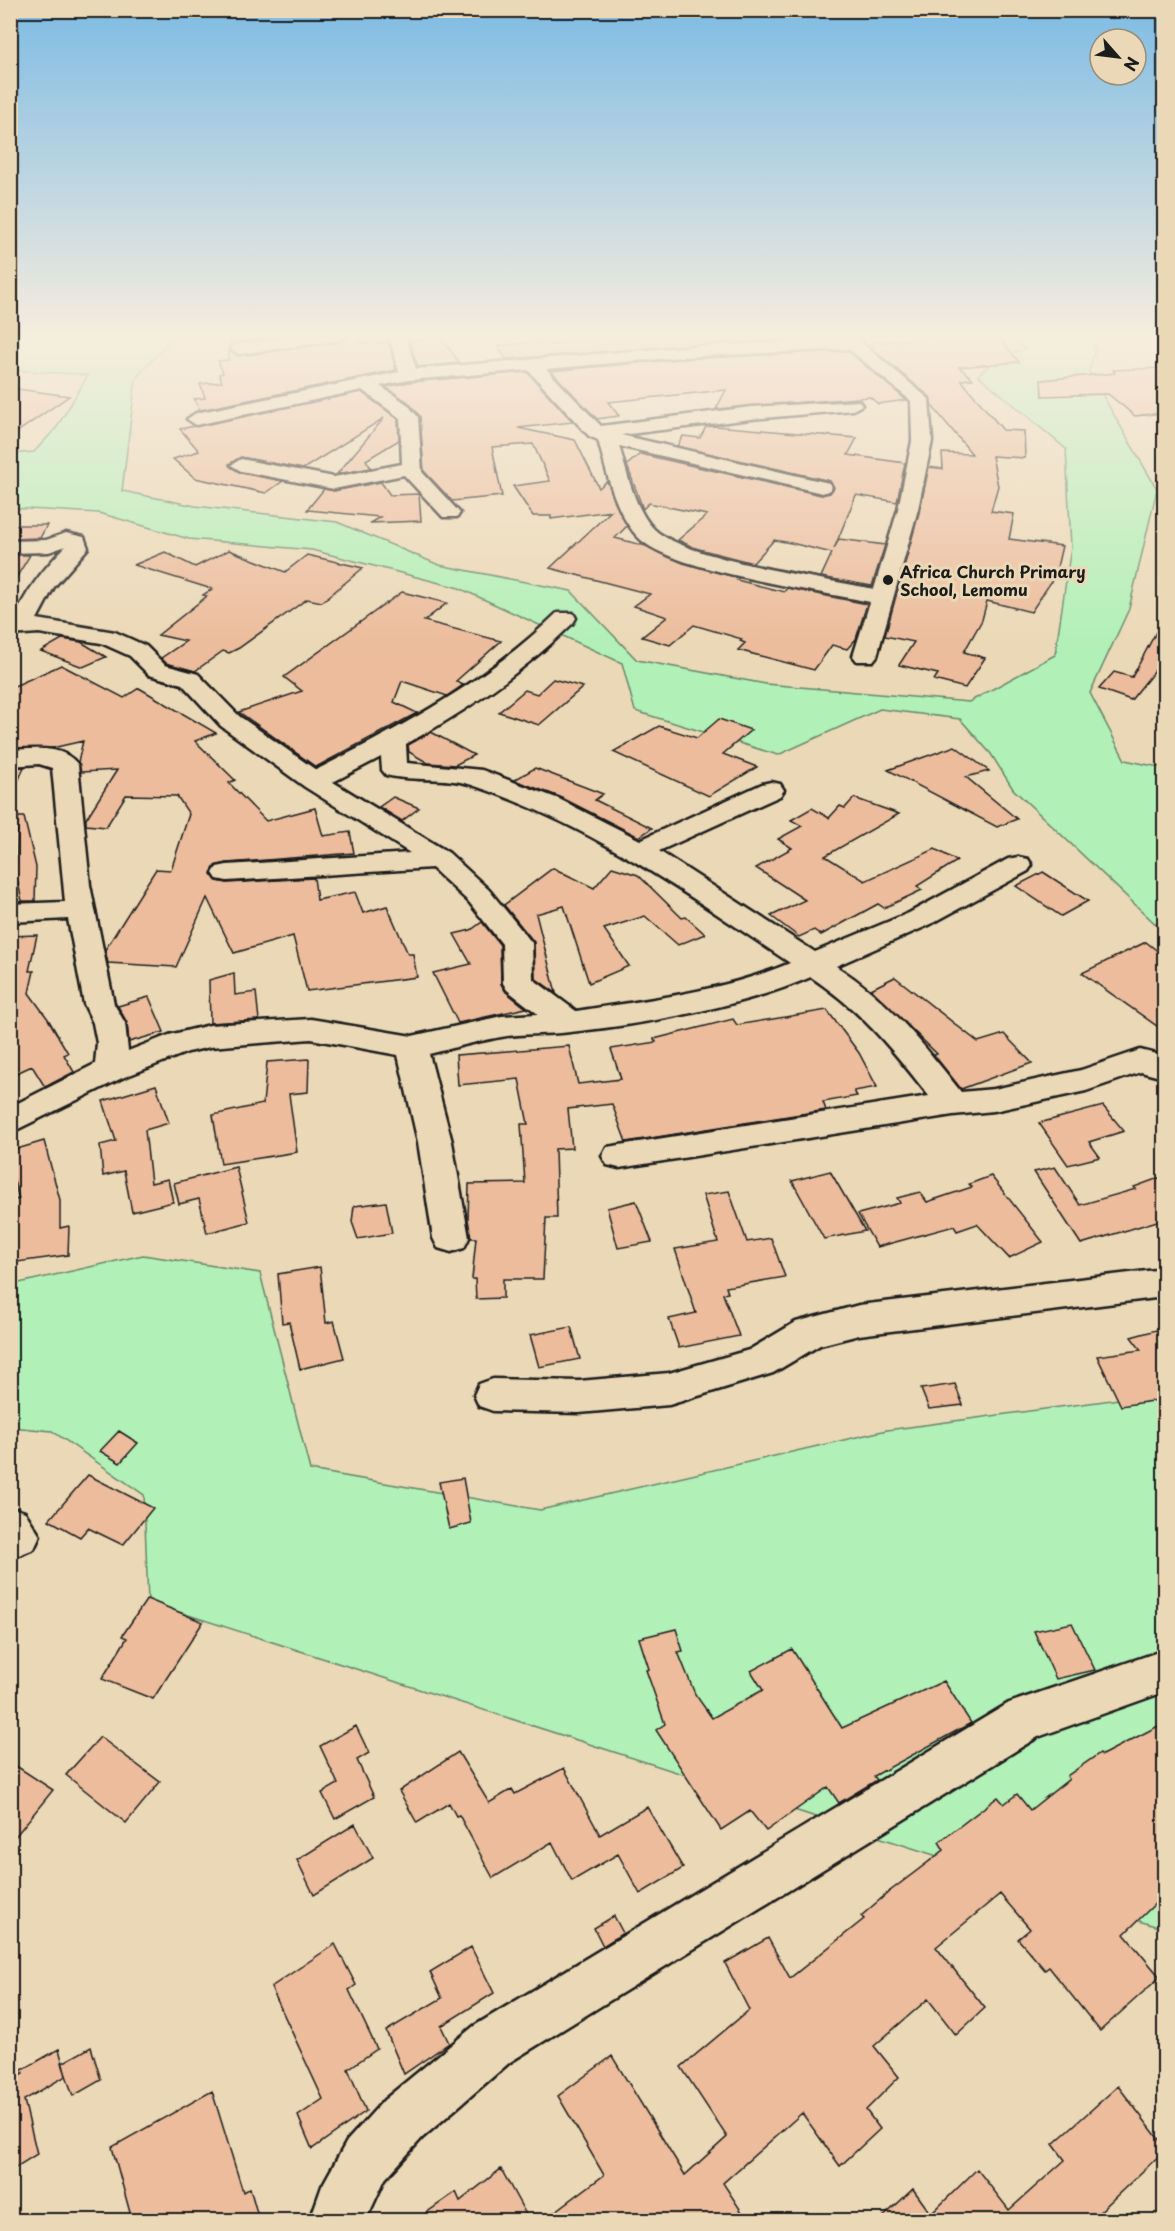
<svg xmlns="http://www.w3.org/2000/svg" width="1175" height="2231" font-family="'Playpen Sans',sans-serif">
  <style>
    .green { fill: #b1f0b7; stroke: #66866a; stroke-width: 1.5 }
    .building { fill: #ecbc9c; stroke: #1c1c1c; stroke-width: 1.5 }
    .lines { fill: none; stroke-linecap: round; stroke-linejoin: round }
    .minor-casing { stroke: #1c1c1c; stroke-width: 5 }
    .minor { fill: #ebd8b6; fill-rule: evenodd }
    .poi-dot { fill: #1c1c1c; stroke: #ebd8b6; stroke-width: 2 }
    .labels { text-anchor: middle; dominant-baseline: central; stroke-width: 6; stroke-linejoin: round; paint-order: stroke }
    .far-poi-label { font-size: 16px; font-weight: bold; fill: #1c1c1c; stroke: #ebd8b6; text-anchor: start }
  </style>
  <rect width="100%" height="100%" fill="#ebd8b6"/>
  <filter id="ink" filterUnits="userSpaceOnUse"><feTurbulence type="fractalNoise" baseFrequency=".0167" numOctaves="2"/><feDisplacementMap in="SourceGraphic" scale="12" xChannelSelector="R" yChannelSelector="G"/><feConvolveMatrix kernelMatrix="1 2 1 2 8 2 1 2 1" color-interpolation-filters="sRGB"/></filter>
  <g filter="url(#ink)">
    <path class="green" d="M 10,335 L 175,335 L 136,378 L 122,491 L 195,506 L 337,522 L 439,565 L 571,591 L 637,660 L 766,684 L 969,702 L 1055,655 L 1071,547 L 1066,449 L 978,375 L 1000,356 L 1025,349 L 1007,335 L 1091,335 L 1096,346 L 1089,372 L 1157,489 L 1129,609 L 1090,693 L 1125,760 L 1164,768 L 1164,932 L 1013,789 L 991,754 L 960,719 L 880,709 L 778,755 L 635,711 L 622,663 L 459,588 L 312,550 L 189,539 L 99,513 L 11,508 L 11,454 L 34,452 L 57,427 L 88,375 L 11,370 Z
      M 143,1255 L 260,1273 L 310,1470 L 540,1510 L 887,1430 L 1164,1393 L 1164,1929 L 148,1602 L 144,1495 L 52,1431 L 11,1427 L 10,1285 Z"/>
    <path class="building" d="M 258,335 L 292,335 L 239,342 L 230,346 L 232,338 L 259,337 Z
      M 351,335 L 361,335 L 361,343 L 389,343 L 396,370 L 200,410 L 194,399 L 205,398 L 200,384 L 222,382 L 219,374 L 223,373 L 218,361 L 228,360 L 229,351 L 239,356 L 341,342 Z
      M 602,335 L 740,335 L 744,342 L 506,359 L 497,346 L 544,341 L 550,345 L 606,338 Z
      M 997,335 L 1019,362 L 959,367 L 973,379 L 961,380 L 1003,430 L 1024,431 L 1025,458 L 992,456 L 998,486 L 991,511 L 1014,514 L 1009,539 L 1062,546 L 1055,576 L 1031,612 L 987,601 L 982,620 L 964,652 L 985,658 L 965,688 L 934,680 L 938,674 L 899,665 L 914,642 L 885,636 L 920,509 L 929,467 L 943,469 L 942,453 L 972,454 L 932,406 L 930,397 L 871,348 L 874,347 L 870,343 L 928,338 L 926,336 Z
      M 440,337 L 460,363 L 418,367 L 409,341 Z
      M 848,351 L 906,400 L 878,404 L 870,397 L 716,409 L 726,390 L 608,402 L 619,416 L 597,419 L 551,371 L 681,359 Z
      M 1164,368 L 1164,413 L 1135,416 L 1108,394 L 1042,396 L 1041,380 L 1115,373 L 1113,370 Z
      M 527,372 L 573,422 L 518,428 L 575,440 L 599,488 L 607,481 L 627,526 L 615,538 L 646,546 L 683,563 L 739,578 L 737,580 L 784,592 L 787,588 L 867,604 L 856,639 L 847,649 L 832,645 L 814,670 L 738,650 L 745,643 L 740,641 L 742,639 L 694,625 L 670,645 L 642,637 L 667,617 L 634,606 L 650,594 L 550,568 L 611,511 L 551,519 L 551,516 L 533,516 L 513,486 L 550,481 L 533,444 L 492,447 L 502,496 L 452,501 L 424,471 L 420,416 L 408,402 L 386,387 L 409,382 Z
      M 10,388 L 69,396 L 10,437 Z
      M 361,392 L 398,419 L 399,440 L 366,460 L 371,468 L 337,474 L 384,418 L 303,469 L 241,457 L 229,464 L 241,473 L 283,481 L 266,493 L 195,478 L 173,459 L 199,451 L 180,429 Z
      M 714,426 L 857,438 L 848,455 L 905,463 L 897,502 L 856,495 L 834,549 L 839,539 L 885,545 L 872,586 L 821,577 L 832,553 L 791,543 L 774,540 L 753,563 L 695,548 L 678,540 L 707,515 L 649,503 L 643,509 L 627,465 L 640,454 L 821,495 L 830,493 L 834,488 L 830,481 L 677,446 L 683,436 L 700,438 L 706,427 Z
      M 381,482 L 390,495 L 419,494 L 421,521 L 370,523 L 380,517 L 307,510 L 324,489 L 334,491 Z
      M 10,525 L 47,525 L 40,538 L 10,539 Z
      M 229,550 L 285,572 L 307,555 L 363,568 L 322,602 L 307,599 L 239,648 L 229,653 L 223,651 L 195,671 L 166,663 L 161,658 L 186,641 L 158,635 L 207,596 L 203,595 L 212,589 L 134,565 L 165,552 L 195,567 Z
      M 10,555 L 30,555 L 10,588 Z
      M 402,592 L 447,603 L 424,621 L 501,641 L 456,681 L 463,685 L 447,696 L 402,681 L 394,702 L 417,713 L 316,767 L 239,712 L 302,691 L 284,677 Z
      M 1164,617 L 1164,659 L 1131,700 L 1099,689 L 1114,672 L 1132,677 Z
      M 62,639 L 81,642 L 106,657 L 83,667 L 41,651 Z
      M 61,665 L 124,698 L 139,688 L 216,733 L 195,741 L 235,780 L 229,783 L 266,821 L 315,808 L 323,836 L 350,832 L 354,853 L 227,863 L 215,866 L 211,874 L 217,881 L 227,883 L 314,878 L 317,900 L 355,892 L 363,913 L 387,906 L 408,954 L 413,954 L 417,977 L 307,991 L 293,936 L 234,953 L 207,898 L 176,967 L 108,963 L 105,950 L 156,869 L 171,870 L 189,814 L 177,796 L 126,795 L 106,827 L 86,825 L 86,819 L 117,770 L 81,772 L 78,762 L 83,741 L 52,748 L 10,748 L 10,688 Z
      M 553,679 L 583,687 L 539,725 L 499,712 L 525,690 L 537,694 Z
      M 719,719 L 751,730 L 723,754 L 757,767 L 709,796 L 613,752 L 659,726 L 697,738 Z
      M 431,732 L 474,755 L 455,765 L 428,763 L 409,752 L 408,745 Z
      M 955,746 L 989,771 L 966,777 L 1017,819 L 997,827 L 888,770 Z
      M 24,767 L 11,799 L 10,799 L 10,768 Z
      M 535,768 L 603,794 L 595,800 L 652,828 L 639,837 L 560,797 L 514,780 Z
      M 393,797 L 419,808 L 402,821 L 379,807 Z
      M 854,798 L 899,814 L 825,856 L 865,881 L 935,849 L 957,861 L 917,886 L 922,890 L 884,908 L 878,904 L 821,935 L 814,930 L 799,937 L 771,916 L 805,900 L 756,868 L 792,848 L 778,839 L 802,826 L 791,820 L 812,808 L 829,818 L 840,806 L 845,808 Z
      M 18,817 L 24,817 L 36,867 L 35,901 L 22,901 L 16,873 Z
      M 612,867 L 638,875 L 682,918 L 686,917 L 705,934 L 678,945 L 645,916 L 604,929 L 629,966 L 589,983 L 564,906 L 536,914 L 556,993 L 535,978 L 534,942 L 504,905 L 553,868 L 594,888 Z
      M 1043,872 L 1088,901 L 1061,916 L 1016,886 Z
      M 482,922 L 500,945 L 501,984 L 506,992 L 526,1008 L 458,1023 L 433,973 L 471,964 L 454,934 L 471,930 Z
      M 37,935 L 29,971 L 34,971 L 29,993 L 48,1019 L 68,1053 L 64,1055 L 74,1072 L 45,1087 L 32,1066 L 10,1076 L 10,936 Z
      M 1146,942 L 1164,956 L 1164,1031 L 1082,973 Z
      M 234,973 L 235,995 L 256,992 L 259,1020 L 210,1023 L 209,980 Z
      M 895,977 L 978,1042 L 1004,1034 L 1032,1063 L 961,1089 L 934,1055 L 937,1054 L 871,989 Z
      M 149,997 L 164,1032 L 129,1042 L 127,1023 L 118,1006 Z
      M 827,1010 L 859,1053 L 877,1087 L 854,1091 L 857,1096 L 823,1102 L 826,1110 L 626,1142 L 612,1104 L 568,1109 L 572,1148 L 555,1149 L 557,1218 L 546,1218 L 543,1279 L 503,1279 L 503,1298 L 476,1299 L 475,1279 L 472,1279 L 476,1238 L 471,1238 L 468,1219 L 469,1184 L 525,1183 L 521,1124 L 528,1124 L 519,1079 L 458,1085 L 456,1055 L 569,1046 L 578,1084 L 621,1079 L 611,1049 L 656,1042 L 654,1039 L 733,1019 L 737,1025 Z
      M 309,1059 L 308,1092 L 289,1094 L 297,1152 L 221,1164 L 213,1115 L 263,1104 L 267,1062 Z
      M 156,1085 L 169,1123 L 145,1130 L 151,1183 L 168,1179 L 173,1202 L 132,1212 L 124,1171 L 103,1176 L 100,1145 L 116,1141 L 103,1101 Z
      M 1103,1106 L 1124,1131 L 1089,1142 L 1100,1157 L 1068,1165 L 1039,1123 Z
      M 44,1141 L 60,1200 L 60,1228 L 69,1226 L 68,1255 L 10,1263 L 10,1201 L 19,1199 L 10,1166 L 10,1151 Z
      M 236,1167 L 249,1222 L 207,1233 L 199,1199 L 179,1204 L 174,1183 Z
      M 1055,1167 L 1080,1205 L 1136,1189 L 1134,1187 L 1164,1176 L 1164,1219 L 1081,1244 L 1034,1172 Z
      M 830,1171 L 865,1231 L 824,1239 L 792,1181 Z
      M 991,1176 L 1043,1242 L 1009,1258 L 977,1224 L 957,1231 L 954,1226 L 877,1247 L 858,1214 L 900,1203 L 897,1198 L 920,1192 L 927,1202 L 972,1187 L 969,1184 Z
      M 729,1191 L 747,1242 L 771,1238 L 785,1277 L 726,1287 L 728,1293 L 723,1294 L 739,1336 L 679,1348 L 669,1319 L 696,1313 L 675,1249 L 718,1242 L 703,1195 Z
      M 636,1201 L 652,1242 L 618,1248 L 607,1208 Z
      M 386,1202 L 392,1233 L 358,1239 L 352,1222 L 354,1206 Z
      M 320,1267 L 326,1323 L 334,1321 L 344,1358 L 300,1369 L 289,1322 L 282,1323 L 278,1274 Z
      M 571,1327 L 580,1359 L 539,1367 L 530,1335 Z
      M 1156,1330 L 1164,1342 L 1164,1399 L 1121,1406 L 1097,1356 L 1141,1350 L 1131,1337 Z
      M 955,1384 L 963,1405 L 929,1409 L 921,1389 Z
      M 119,1431 L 138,1443 L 120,1463 L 100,1451 Z
      M 88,1475 L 153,1508 L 123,1545 L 88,1528 L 80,1537 L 49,1520 Z
      M 463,1478 L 471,1523 L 449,1529 L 439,1482 Z
      M 147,1599 L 203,1622 L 153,1699 L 102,1679 L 127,1638 L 122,1636 Z
      M 1072,1623 L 1095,1670 L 1056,1679 L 1034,1631 Z
      M 676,1629 L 683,1651 L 678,1652 L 695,1694 L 712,1718 L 763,1690 L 751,1671 L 792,1649 L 842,1728 L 944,1681 L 971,1723 L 874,1776 L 877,1780 L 839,1803 L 828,1787 L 766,1831 L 750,1811 L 721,1830 L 656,1730 L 665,1724 L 646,1670 L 649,1669 L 639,1638 Z
      M 1164,1723 L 1164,1895 L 1124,1934 L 1160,1977 L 1100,2031 L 1049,1967 L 1045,1970 L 1018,1939 L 1030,1929 L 1000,1894 L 936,1947 L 985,2008 L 956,2035 L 928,1999 L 874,2046 L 899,2077 L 866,2110 L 880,2129 L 840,2166 L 802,2113 L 723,2183 L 747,2220 L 544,2220 L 604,2175 L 558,2096 L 612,2056 L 685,2175 L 727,2137 L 681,2067 L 749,2010 L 725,1963 L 768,1938 L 790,1978 L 864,1919 L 861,1916 L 890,1891 L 944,1850 L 939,1842 L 998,1797 L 1004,1804 L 1017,1794 L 1030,1810 L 1069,1779 L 1067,1776 L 1100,1753 L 1102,1755 Z
      M 356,1726 L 369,1753 L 357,1760 L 374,1797 L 335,1819 L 322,1793 L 338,1784 L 320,1746 Z
      M 100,1737 L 160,1782 L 126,1823 L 66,1775 Z
      M 458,1752 L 489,1803 L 512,1789 L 515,1794 L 564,1768 L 600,1835 L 647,1807 L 683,1868 L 640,1894 L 618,1854 L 572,1881 L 552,1842 L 493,1878 L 459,1815 L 456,1816 L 449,1803 L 417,1823 L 399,1791 Z
      M 10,1762 L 53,1790 L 10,1843 Z
      M 355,1824 L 373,1858 L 314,1895 L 297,1860 Z
      M 614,1916 L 623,1933 L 603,1946 L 594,1928 Z
      M 335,1944 L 356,1985 L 349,1990 L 377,2049 L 348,2069 L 366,2111 L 312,2149 L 298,2116 L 323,2099 L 271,1987 Z
      M 471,1947 L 494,1993 L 441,2026 L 449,2043 L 404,2074 L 386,2031 L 442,1998 L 430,1972 Z
      M 91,2047 L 101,2080 L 73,2096 L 62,2063 Z
      M 59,2049 L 66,2076 L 24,2100 L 37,2154 L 10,2171 L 10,2076 L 17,2077 L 23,2073 L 22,2070 Z
      M 1118,2086 L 1164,2146 L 1164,2151 L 1091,2220 L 880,2220 L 913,2189 L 931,2214 L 977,2169 L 1009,2210 L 1065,2160 L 1053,2144 Z
      M 212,2091 L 243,2192 L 250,2188 L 259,2220 L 132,2220 L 112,2147 Z
      M 501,2169 L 529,2220 L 416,2220 L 456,2192 L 460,2201 Z"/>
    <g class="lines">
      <defs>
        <path id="minor" d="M 307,335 L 349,335 L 341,340 L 239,354 L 230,349 L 239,344 Z
          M 389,335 L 405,335 L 416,369 L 681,347 L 845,339 L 846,335 L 862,335 L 862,343 L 929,399 L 932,441 L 918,509 L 877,656 L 873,661 L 857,661 L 853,656 L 870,602 C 820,591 675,571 641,540 C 615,516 607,472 598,440 L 589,436 L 528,370 L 409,380 L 380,386 L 407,404 L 418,417 L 422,472 L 460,513 L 457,517 L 443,517 L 404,475 L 334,489 L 241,471 L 231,465 L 241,459 L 334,477 L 402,464 L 400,418 L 362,390 L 196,425 L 187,419 L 196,413 L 399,372 ZM 849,349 L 911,401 L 912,441 L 898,509 L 874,589 C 827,579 684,559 654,529 C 634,509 627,472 619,446 L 822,493 L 829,491 L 832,487 L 829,483 L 621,435 L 751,419 L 853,410 L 862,405 L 859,401 L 751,407 L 601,426 L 546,369 L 681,357 Z
          M 66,533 L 84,537 L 88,548 L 54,587 L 37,619 L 115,632 L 146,646 L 165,665 L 198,674 L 239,716 L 316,770 C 403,726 486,682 557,613 L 573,613 L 576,618 L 573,623 C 523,672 468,710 406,744 L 407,763 L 482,770 L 559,799 L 640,840 L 762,784 L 771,782 L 780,784 L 784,790 L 780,796 L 659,851 L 815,952 L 909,913 L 1008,859 L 1018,857 L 1028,859 L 1032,865 L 1028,871 L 929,925 L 836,966 C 888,999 923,1044 961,1092 L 994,1089 L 1081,1070 L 1140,1050 L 1164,1056 L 1164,1078 L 1141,1072 L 1086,1091 L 994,1111 L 953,1115 L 619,1168 L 607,1165 L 602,1156 L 607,1147 L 929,1096 C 891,1048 863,1012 811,977 C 745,1006 642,1025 570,1032 C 547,1035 523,1033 501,1037 C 477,1041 453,1048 429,1054 L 452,1142 L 469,1238 L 464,1248 L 451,1252 L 438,1248 L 433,1238 L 418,1142 L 398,1055 L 311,1039 L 210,1047 L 188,1052 L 122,1078 L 10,1133 L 10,1107 L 95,1064 L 97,1043 L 93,1023 L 84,1004 L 68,919 L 10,922 L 10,904 L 65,902 L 52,768 L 39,764 L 10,766 L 10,750 C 33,749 63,744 78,765 L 90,885 L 114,1004 L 125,1023 L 128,1051 L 169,1035 L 210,1025 L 311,1019 L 412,1036 L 502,1016 L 538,1014 L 507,990 L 503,983 L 502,944 L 469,902 L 432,868 L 227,881 L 217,879 L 213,873 L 217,867 L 227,865 L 410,853 L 305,787 L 221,726 L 182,684 L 149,675 L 130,656 L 101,643 L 39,633 L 10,635 L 10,621 L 13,621 C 25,592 44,568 66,546 L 49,552 L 10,553 L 10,541 L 46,540 ZM 381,757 L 382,770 L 386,775 C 413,782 445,776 472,785 C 592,825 687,894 790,963 C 724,991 647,1000 576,1011 L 533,979 L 532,943 L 489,890 L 449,853 L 333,782 Z
          M 1164,1269 L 1164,1297 L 859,1335 L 820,1345 L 773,1373 L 669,1405 L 579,1413 L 493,1411 L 479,1406 L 474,1395 L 479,1384 L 493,1379 L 579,1381 L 669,1373 L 749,1350 L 796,1322 L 859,1305 Z
          M 10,1507 L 25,1512 L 40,1536 L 34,1549 L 19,1555 L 10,1552 Z
          M 1164,1650 L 1164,1692 L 1038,1737 L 510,2062 L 422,2138 L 385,2179 L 366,2220 L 310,2220 L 322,2186 L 347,2141 L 384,2100 L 474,2026 L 1009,1703 Z"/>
      </defs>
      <use href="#minor" class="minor-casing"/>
      <use href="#minor" class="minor"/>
    </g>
  </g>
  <linearGradient id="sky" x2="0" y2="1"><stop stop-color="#7dbbe4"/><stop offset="0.52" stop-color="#f6edde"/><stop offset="1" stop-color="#f6edde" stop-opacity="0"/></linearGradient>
  <rect width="1175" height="647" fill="url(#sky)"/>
  <circle class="poi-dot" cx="888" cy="580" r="6"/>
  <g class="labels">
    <g class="far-poi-label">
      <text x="900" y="571">Africa Church Primary<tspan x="900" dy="18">School, Lemomu</tspan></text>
    </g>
  </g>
  <rect width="1175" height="2231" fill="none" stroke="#ebd8b6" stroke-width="36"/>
  <rect x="18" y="18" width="1139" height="2195" fill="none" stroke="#1c1c1c" stroke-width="2" filter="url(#ink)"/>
  <g transform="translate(1118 57) rotate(118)"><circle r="28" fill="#ebd8b6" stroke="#988d78" stroke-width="1.5"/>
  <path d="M0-4.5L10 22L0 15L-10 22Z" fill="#1c1c1c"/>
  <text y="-9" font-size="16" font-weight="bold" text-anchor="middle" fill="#1c1c1c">N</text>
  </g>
</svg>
